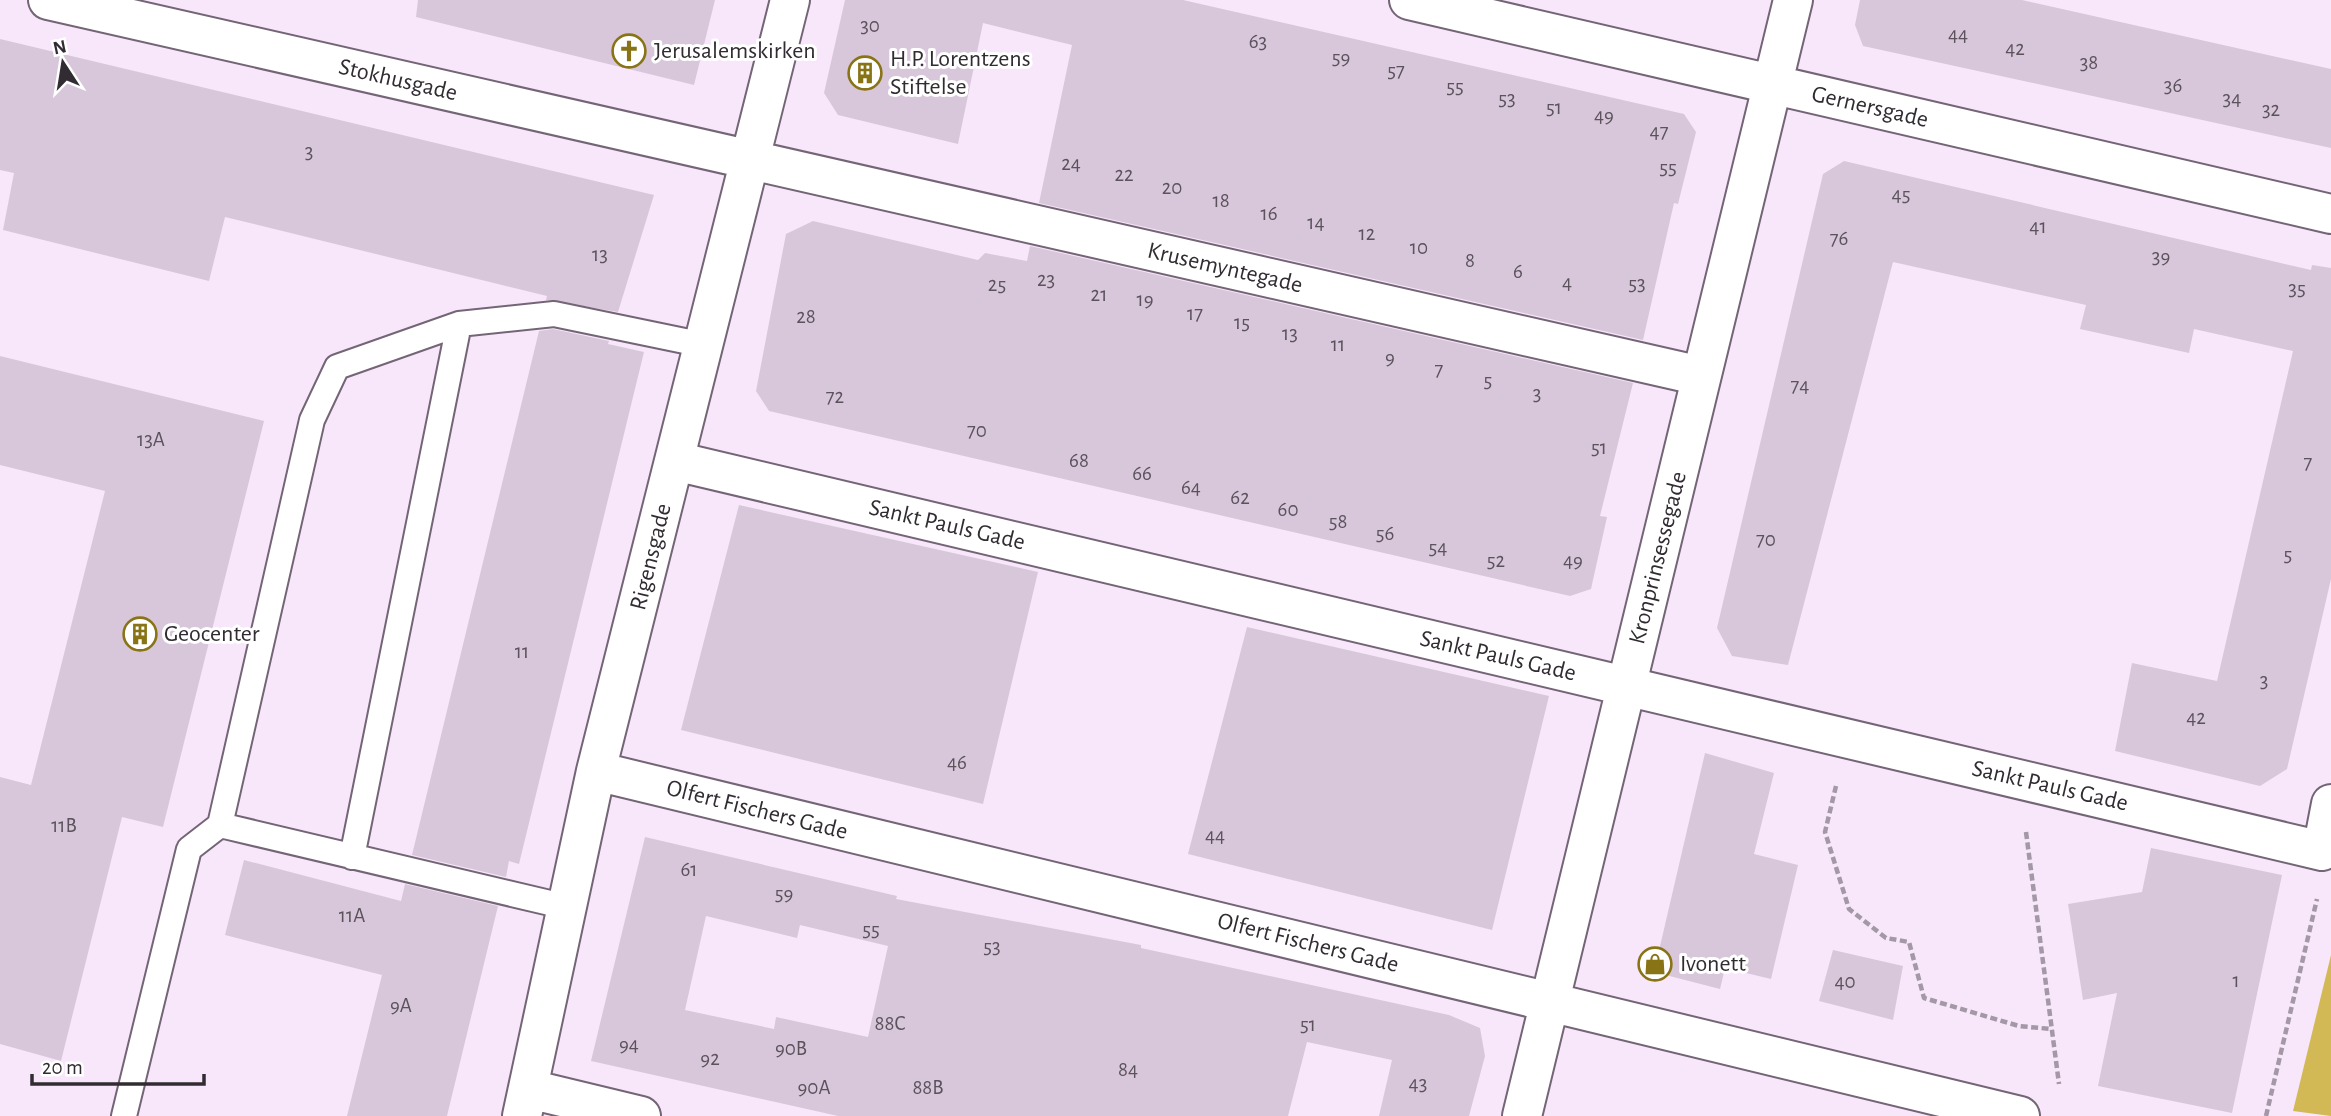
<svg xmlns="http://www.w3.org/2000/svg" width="2331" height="1116" font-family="'Alegreya Sans',sans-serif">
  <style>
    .green { fill: #d3b955 }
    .building { fill: #d8c7da; fill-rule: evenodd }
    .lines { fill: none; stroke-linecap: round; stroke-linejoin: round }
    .lane-casing { stroke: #746576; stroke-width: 28 }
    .street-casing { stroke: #746576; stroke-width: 42 }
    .path { stroke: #a498a6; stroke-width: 4.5; stroke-dasharray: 7 3.5; stroke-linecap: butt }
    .lane { stroke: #fff; stroke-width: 24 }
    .street { stroke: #fff; stroke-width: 38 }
    .labels { text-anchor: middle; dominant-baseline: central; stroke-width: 6; stroke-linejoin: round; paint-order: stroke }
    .number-label { font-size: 21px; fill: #5b525c }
    .poi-label { font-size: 24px; fill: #312b32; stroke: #fff; text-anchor: start }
    .street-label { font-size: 24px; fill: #312b32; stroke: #fff }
  </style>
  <rect width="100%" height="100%" fill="#f8e7fa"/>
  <path class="green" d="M 2331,955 L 2331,1116 L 2293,1111 Z"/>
  <path class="building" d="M 418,0 L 715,0 L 694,85 L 416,17 Z
    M 845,0 L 1183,0 L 1684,114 L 1696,132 L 1678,204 L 1674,203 L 1643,340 L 1039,203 L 1072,45 L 983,23 L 958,144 L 838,115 L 824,93 Z
    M 1860,0 L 2022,0 L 2331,69 L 2331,148 L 1863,46 L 1855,25 Z
    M 0,39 L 654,195 L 618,312 L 546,300 L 547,296 L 225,217 L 209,281 L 3,230 L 14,173 L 0,170 Z
    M 1844,161 L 2311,270 L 2312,265 L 2331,268 L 2331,579 L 2287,769 L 2260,786 L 2115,751 L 2132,663 L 2217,681 L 2293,351 L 2194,329 L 2189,353 L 2080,329 L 2086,305 L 1893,262 L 1788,665 L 1732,656 L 1717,628 L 1823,174 Z
    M 813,221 L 978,260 L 985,253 L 1027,261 L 1030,246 L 1633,383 L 1600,516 L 1607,517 L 1591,589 L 1570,596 L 769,411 L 756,391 L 786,234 Z
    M 553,329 L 609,341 L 608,344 L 644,352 L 519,864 L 509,861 L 506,877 L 412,855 L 539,331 Z
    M 0,356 L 264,421 L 163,827 L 122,817 L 61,1061 L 0,1044 L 0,777 L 31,785 L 105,491 L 0,465 Z
    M 739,505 L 1038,572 L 983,804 L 681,730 Z
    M 1247,627 L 1549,696 L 1492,930 L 1188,854 Z
    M 1705,753 L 1774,773 L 1754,854 L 1798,865 L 1771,979 L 1725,968 L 1720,989 L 1654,972 Z
    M 645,837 L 897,896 L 896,899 L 1141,945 L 1141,948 L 1449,1015 L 1480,1028 L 1485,1056 L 1469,1116 L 1379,1116 L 1392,1060 L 1307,1042 L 1288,1116 L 838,1116 L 591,1061 ZM 706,916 L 797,938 L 800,925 L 888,946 L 868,1037 L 776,1017 L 774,1029 L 685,1010 Z
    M 2151,848 L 2282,875 L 2232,1113 L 2098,1086 L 2117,993 L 2083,1000 L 2068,904 L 2142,892 Z
    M 244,860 L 401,901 L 405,884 L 498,906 L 447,1116 L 347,1116 L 382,975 L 225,935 Z
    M 1833,950 L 1903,966 L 1893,1020 L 1819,1001 Z"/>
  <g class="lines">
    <defs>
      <path id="lane" d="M 352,857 L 459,324
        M 567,907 L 220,825 L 312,420 L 337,367 L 459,324 L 554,314 L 704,345
        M 124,1116 L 189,849 L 220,825"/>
      <path id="street" d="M 48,0 L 1701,376
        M 1409,0 L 2331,214
        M 675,461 L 2322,851 L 2331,804
        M 596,771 L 2020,1116
        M 529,1089 L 641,1116
        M 522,1116 L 596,771 L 790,0
        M 1522,1116 L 1793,0"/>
    </defs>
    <use href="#lane" class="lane-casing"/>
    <use href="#street" class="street-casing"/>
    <path class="path" d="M 1836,786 L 1825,832 L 1849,909 L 1886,938 L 1909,942 L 1924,998 L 2019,1026 L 2051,1029
      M 2026,832 L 2059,1084
      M 2266,1116 L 2317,899"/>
    <use href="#lane" class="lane"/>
    <use href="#street" class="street"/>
  </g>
  <defs>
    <symbol id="church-ring" viewBox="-11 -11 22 22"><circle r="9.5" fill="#fff" stroke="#887315" stroke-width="1.5"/><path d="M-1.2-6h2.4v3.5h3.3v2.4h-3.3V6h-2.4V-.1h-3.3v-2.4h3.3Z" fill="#887315"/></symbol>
    <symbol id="building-ring" viewBox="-11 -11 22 22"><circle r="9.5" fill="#fff" stroke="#887315" stroke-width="1.5"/><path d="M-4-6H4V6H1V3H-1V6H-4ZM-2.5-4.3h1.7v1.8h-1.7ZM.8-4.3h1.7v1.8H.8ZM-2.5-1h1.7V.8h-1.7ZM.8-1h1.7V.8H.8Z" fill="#887315"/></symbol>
    <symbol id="shop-ring" viewBox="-11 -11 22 22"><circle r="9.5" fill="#fff" stroke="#887315" stroke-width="1.5"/><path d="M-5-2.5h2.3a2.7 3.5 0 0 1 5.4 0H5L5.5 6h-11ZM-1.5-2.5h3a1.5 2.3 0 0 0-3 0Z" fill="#887315"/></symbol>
  </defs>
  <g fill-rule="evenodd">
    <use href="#church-ring" x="610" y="32" width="38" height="38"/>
    <use href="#building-ring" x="846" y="54" width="38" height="38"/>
    <use href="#building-ring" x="121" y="615" width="38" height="38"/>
    <use href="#shop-ring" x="1636" y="945" width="38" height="38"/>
  </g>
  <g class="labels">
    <g class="number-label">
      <text x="870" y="25">30</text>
      <text x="1958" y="34">44</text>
      <text x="1258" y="41">63</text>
      <text x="2015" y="48">42</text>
      <text x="1341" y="57">59</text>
      <text x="2089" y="62">38</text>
      <text x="1396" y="70">57</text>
      <text x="2173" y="85">36</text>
      <text x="1455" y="86">55</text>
      <text x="1507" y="98">53</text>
      <text x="2232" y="98">34</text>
      <text x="1554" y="107">51</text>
      <text x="2271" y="109">32</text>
      <text x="1604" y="115">49</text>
      <text x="1659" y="131">47</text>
      <text x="309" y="151">3</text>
      <text x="1071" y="163">24</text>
      <text x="1668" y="167">55</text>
      <text x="1124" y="174">22</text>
      <text x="1172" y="187">20</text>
      <text x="1901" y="194">45</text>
      <text x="1221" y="200">18</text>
      <text x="1269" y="213">16</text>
      <text x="1316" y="222">14</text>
      <text x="2038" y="226">41</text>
      <text x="1367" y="233">12</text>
      <text x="1839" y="238">76</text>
      <text x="1419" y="247">10</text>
      <text x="600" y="254">13</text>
      <text x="2161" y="256">39</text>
      <text x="1470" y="260">8</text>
      <text x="1518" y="271">6</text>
      <text x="1046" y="279">23</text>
      <text x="1567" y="282">4</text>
      <text x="1637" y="283">53</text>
      <text x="997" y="284">25</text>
      <text x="2297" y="288">35</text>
      <text x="1099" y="294">21</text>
      <text x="1145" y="299">19</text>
      <text x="1195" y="313">17</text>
      <text x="806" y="316">28</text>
      <text x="1242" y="322">15</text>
      <text x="1290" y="333">13</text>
      <text x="1338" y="344">11</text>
      <text x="1390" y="357">9</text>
      <text x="1439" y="369">7</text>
      <text x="1488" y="380">5</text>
      <text x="1800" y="385">74</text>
      <text x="1537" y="393">3</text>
      <text x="835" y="396">72</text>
      <text x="977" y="430">70</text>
      <text x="151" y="439">13A</text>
      <text x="1599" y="447">51</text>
      <text x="1079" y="460">68</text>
      <text x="2308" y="462">7</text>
      <text x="1142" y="473">66</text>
      <text x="1191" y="487">64</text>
      <text x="1240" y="497">62</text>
      <text x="1288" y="509">60</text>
      <text x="1338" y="521">58</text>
      <text x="1385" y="533">56</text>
      <text x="1766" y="539">70</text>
      <text x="1438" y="547">54</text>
      <text x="2288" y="554">5</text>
      <text x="1496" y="560">52</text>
      <text x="1573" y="560">49</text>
      <text x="522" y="651">11</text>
      <text x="2264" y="680">3</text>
      <text x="2196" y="717">42</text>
      <text x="957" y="762">46</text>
      <text x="64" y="825">11B</text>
      <text x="1215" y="835">44</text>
      <text x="689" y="869">61</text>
      <text x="784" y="893">59</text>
      <text x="352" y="915">11A</text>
      <text x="871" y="929">55</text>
      <text x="992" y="946">53</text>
      <text x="2236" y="980">1</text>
      <text x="1845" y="981">40</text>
      <text x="401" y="1005">9A</text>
      <text x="890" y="1023">88C</text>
      <text x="1308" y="1024">51</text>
      <text x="629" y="1044">94</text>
      <text x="791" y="1048">90B</text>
      <text x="710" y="1058">92</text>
      <text x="1128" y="1069">84</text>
      <text x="1418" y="1083">43</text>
      <text x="814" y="1087">90A</text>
      <text x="928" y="1087">88B</text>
    </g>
    <g class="poi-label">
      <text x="654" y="51">Jerusalemskirken</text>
      <text x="890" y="59">H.P. Lorentzens<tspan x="890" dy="28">Stiftelse</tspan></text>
      <text x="164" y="634">Geocenter</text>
      <text x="1680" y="964">Ivonett</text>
    </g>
    <g class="street-label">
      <text transform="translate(398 80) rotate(13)">Stokhusgade</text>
      <text transform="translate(1870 107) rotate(13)">Gernersgade</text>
      <text transform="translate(1225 268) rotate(13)">Krusemyntegade</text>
      <text transform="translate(947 525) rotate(13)">Sankt Pauls Gade</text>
      <text transform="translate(651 557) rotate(-76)">Rigensgade</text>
      <text transform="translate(1658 558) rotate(-76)">Kronprinsessegade</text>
      <text transform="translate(1498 656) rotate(13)">Sankt Pauls Gade</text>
      <text transform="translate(2050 786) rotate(13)">Sankt Pauls Gade</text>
      <text transform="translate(757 810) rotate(14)">Olfert Fischers Gade</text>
      <text transform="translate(1308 943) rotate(14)">Olfert Fischers Gade</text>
    </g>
  </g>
  <g transform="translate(63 63) rotate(348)" stroke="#ffffff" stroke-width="5" paint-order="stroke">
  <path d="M0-5L12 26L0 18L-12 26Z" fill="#312b32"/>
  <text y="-10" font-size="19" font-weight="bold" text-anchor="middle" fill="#312b32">N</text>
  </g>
  <path d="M32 1074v10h172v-10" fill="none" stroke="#312b32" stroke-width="3.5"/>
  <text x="42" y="1074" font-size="21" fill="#312b32" stroke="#ffffff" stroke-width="5" paint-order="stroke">20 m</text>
</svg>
